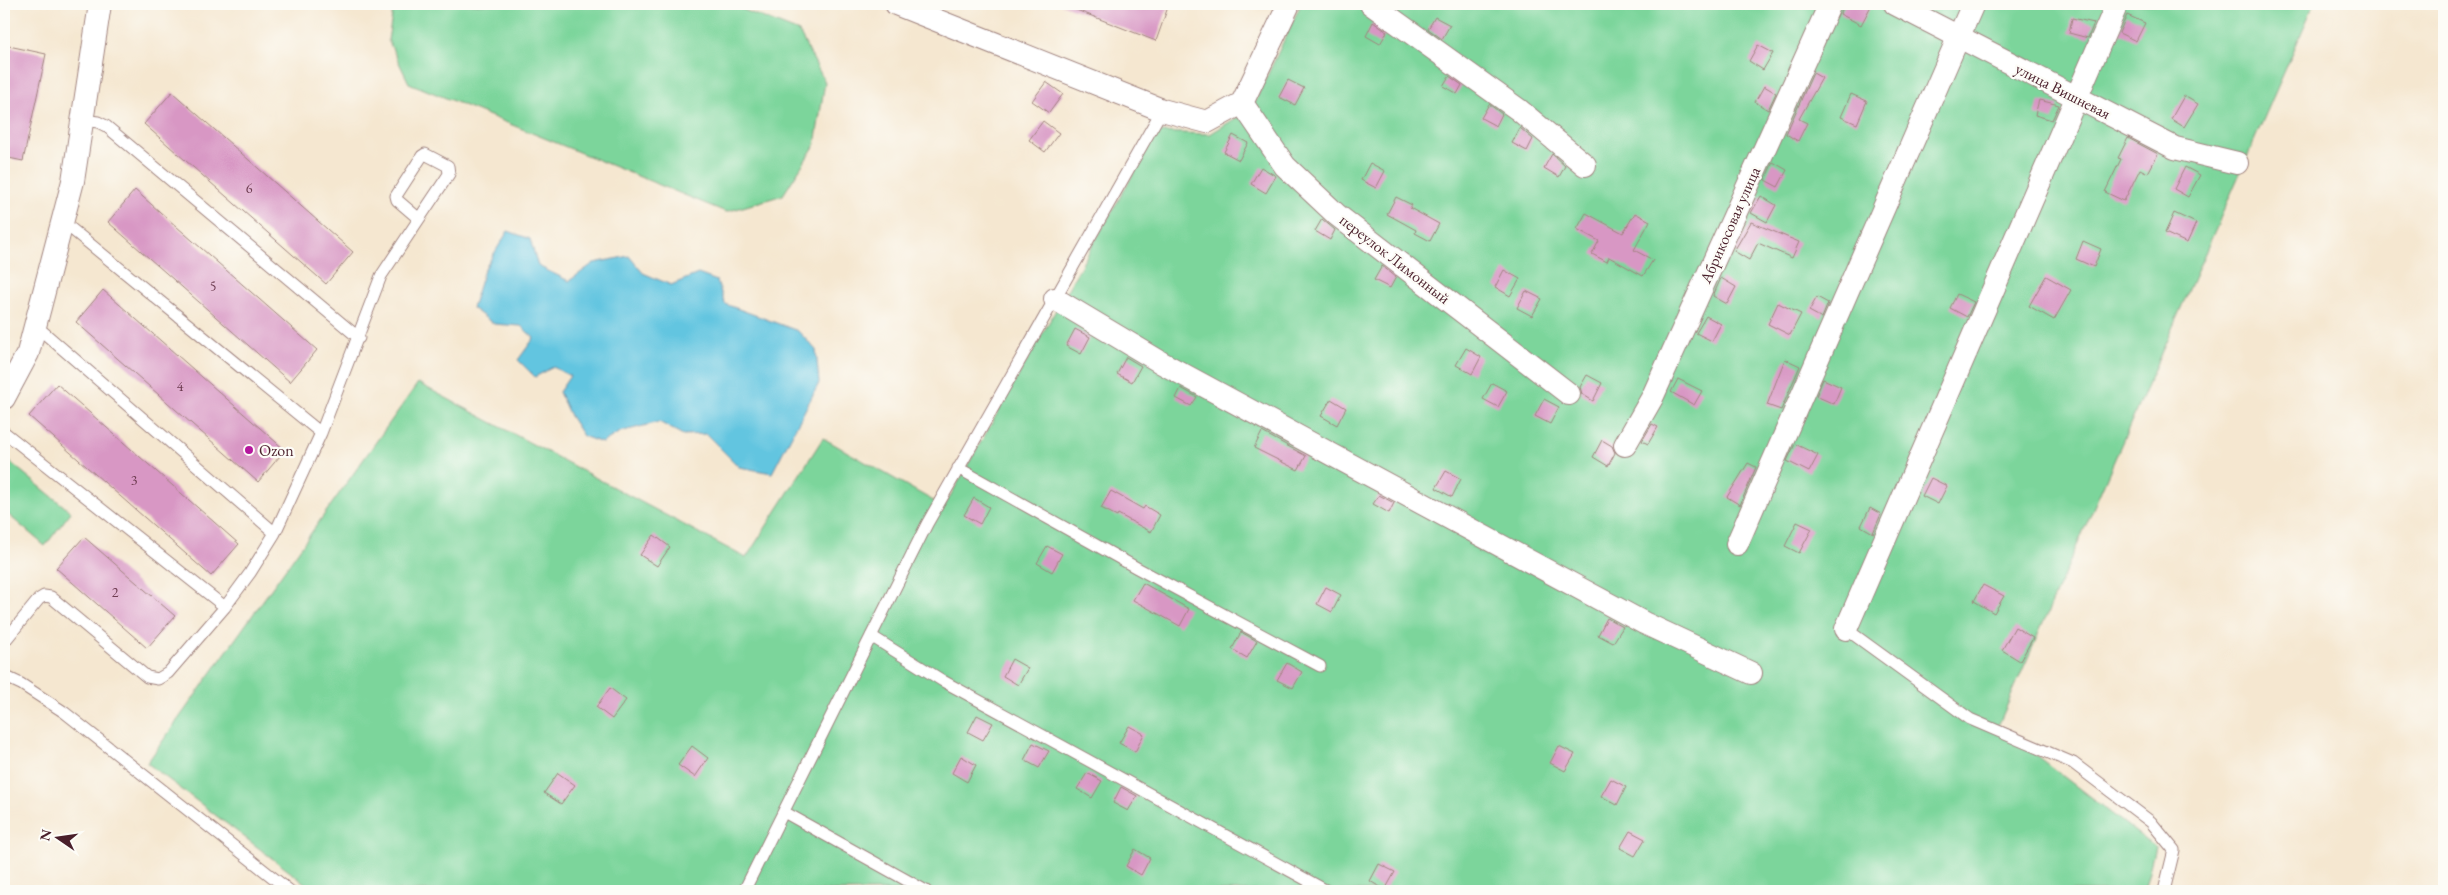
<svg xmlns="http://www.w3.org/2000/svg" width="2448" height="895" font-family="'EB Garamond',serif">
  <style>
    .green { fill: #7bd59b; stroke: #627a63 }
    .water { fill: #62c5e0; stroke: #567286 }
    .building { fill: #d897c4 }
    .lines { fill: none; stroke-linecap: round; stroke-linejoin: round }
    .service-casing { stroke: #a0837e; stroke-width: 13 }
    .minor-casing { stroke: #a0837e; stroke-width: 24 }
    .service { stroke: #fff; stroke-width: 11 }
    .minor { stroke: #fff; stroke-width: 22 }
    .poi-dot { fill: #b5179e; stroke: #fdfcf7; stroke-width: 2 }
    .labels { text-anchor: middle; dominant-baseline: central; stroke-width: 4.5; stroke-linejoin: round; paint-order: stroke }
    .number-label { font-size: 14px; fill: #6e3d51 }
    .street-label { font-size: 16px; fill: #4a1f2b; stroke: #fdfcf7 }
    .poi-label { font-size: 16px; fill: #4a1f2b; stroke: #fdfcf7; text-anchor: start }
  </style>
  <rect width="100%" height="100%" fill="#fdfcf7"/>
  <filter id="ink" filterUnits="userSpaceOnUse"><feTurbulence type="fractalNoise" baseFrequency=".02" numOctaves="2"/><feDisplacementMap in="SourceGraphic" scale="10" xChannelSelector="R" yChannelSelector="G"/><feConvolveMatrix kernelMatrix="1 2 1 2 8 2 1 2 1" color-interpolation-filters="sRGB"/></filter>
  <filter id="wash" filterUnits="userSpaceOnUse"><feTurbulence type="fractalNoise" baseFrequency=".0096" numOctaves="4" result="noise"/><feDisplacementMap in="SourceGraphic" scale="20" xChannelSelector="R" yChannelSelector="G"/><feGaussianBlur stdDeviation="1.12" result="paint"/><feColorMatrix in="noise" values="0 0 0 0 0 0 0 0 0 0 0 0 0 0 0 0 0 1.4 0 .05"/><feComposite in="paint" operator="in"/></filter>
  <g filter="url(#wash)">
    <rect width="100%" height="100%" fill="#f5e7d0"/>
    <path class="green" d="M 394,4 L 729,4 L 799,32 L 825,82 L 815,145 L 783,195 L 726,212 L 409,83 L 388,40 Z
      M 1301,4 L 2314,4 L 1998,726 L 2155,847 L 2144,891 L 315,891 L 147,763 L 418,383 L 746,558 L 823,438 L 944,507 L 1157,132 L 1210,134 L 1252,108 Z
      M 4,457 L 71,512 L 45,546 L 4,511 Z"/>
    <path class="water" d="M 508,231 L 530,239 L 538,266 L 569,281 L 594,263 L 629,256 L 643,273 L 671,285 L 698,274 L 717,281 L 725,304 L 798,331 L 816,350 L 819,383 L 772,473 L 739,467 L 706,434 L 683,435 L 659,422 L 620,432 L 602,443 L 583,436 L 570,416 L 559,392 L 570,376 L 553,367 L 535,377 L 518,360 L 534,338 L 521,326 L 494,324 L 472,308 L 484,270 Z"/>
    <g id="blocks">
      <path class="building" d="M 1061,4 L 1169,4 L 1156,41 Z
        M 1845,4 L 1872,4 L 1861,25 L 1840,14 Z
        M 2127,15 L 2145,23 L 2136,41 L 2119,33 Z
        M 1435,17 L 1450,25 L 1442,39 L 1428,29 Z
        M 2072,18 L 2094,23 L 2088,38 L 2069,33 Z
        M 1373,22 L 1387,32 L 1380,44 L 1366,36 Z
        M 4,45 L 46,54 L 23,161 L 4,157 Z
        M 1758,45 L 1773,53 L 1763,70 L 1749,61 Z
        M 1813,73 L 1822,78 L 1799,119 L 1807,123 L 1798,141 L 1786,134 Z
        M 1449,76 L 1462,85 L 1457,94 L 1443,86 Z
        M 1288,80 L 1304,88 L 1295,105 L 1279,97 Z
        M 1046,82 L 1063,94 L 1049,113 L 1032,101 Z
        M 1764,86 L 1776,93 L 1768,110 L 1755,102 Z
        M 172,92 L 353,252 L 326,284 L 144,124 Z
        M 1851,94 L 1867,101 L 1857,124 L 1841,117 Z
        M 2184,96 L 2198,104 L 2184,127 L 2171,119 Z
        M 2039,100 L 2059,105 L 2052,120 L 2035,115 Z
        M 1489,104 L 1502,114 L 1496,126 L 1481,118 Z
        M 1043,121 L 1059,133 L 1045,152 L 1029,140 Z
        M 1520,128 L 1533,139 L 1527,151 L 1512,143 Z
        M 1233,135 L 1248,143 L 1239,160 L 1224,152 Z
        M 2128,138 L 2158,154 L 2148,173 L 2140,169 L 2124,201 L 2105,192 L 2121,159 L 2118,158 Z
        M 1552,154 L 1565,166 L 1559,177 L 1544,168 Z
        M 1773,162 L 1787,170 L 1778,187 L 1765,180 Z
        M 1370,163 L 1385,171 L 1376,188 L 1361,180 Z
        M 1261,167 L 1276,176 L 1266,193 L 1251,184 Z
        M 2185,167 L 2200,175 L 2188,197 L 2174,189 Z
        M 135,190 L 317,350 L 290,382 L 108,222 Z
        M 1761,196 L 1776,205 L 1767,222 L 1751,213 Z
        M 1396,197 L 1412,205 L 1410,208 L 1439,224 L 1430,241 L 1415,233 L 1416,230 L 1387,214 Z
        M 1586,213 L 1623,233 L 1635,213 L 1650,221 L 1634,250 L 1653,260 L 1643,276 L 1609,257 L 1607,262 L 1592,254 L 1599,241 L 1577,229 Z
        M 2174,213 L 2196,223 L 2187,243 L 2165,233 Z
        M 1322,219 L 1335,230 L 1330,240 L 1315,231 Z
        M 1751,222 L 1799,242 L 1792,258 L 1758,243 L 1749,260 L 1734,251 Z
        M 2083,241 L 2101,249 L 2094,267 L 2076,259 Z
        M 1382,266 L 1396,277 L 1390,288 L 1374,280 Z
        M 1504,270 L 1520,279 L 1510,296 L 1495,287 Z
        M 2046,276 L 2071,290 L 2054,320 L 2029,306 Z
        M 1721,278 L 1736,287 L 1727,304 L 1713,296 Z
        M 103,290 L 285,450 L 258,482 L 76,322 Z
        M 1526,291 L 1542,299 L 1532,316 L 1517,308 Z
        M 1957,294 L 1974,302 L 1967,317 L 1950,308 Z
        M 1817,297 L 1828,303 L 1822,318 L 1809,311 Z
        M 1778,303 L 1801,314 L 1790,335 L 1768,324 Z
        M 1706,316 L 1721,324 L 1712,341 L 1696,333 Z
        M 1075,329 L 1090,337 L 1081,354 L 1066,346 Z
        M 1466,348 L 1481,357 L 1472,374 L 1456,365 Z
        M 1126,357 L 1141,366 L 1132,382 L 1117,374 Z
        M 1785,359 L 1800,366 L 1781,410 L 1767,405 Z
        M 1587,375 L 1602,383 L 1593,401 L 1582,394 L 1580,387 Z
        M 1678,379 L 1702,391 L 1694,405 L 1671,392 Z
        M 1823,379 L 1841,387 L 1834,404 L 1816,396 Z
        M 1492,383 L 1507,391 L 1498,407 L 1483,399 Z
        M 57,384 L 239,544 L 211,576 L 29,416 Z
        M 1181,388 L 1197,397 L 1191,406 L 1176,398 Z
        M 1331,399 L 1346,408 L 1337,425 L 1321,416 Z
        M 1544,399 L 1559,407 L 1550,424 L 1535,416 Z
        M 1652,424 L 1658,427 L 1648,444 L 1642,441 Z
        M 1262,432 L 1306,456 L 1298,470 L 1254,448 Z
        M 1602,440 L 1612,446 L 1615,453 L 1608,466 L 1593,457 Z
        M 1795,444 L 1818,455 L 1809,472 L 1787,461 Z
        M 1748,463 L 1756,467 L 1740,505 L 1727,497 Z
        M 1446,471 L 1461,479 L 1452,497 L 1436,488 Z
        M 1931,478 L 1947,486 L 1938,504 L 1922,496 Z
        M 1111,491 L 1143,509 L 1145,506 L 1160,515 L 1151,532 L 1118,514 L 1117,516 L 1101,508 Z
        M 1379,495 L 1394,503 L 1389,513 L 1373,504 Z
        M 974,498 L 989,507 L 980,524 L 964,515 Z
        M 1870,508 L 1881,514 L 1873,533 L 1861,526 Z
        M 1797,522 L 1812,529 L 1799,553 L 1785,546 Z
        M 654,535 L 670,547 L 657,566 L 640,555 Z
        M 84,537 L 175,616 L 147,648 L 56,568 Z
        M 1047,546 L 1062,554 L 1052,572 L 1037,563 Z
        M 1143,583 L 1189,609 L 1180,626 L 1133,600 Z
        M 1983,585 L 2004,596 L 1994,613 L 1974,601 Z
        M 1326,587 L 1341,595 L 1332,612 L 1317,604 Z
        M 1607,618 L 1623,627 L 1613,643 L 1598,635 Z
        M 2015,627 L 2033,638 L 2020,661 L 2002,650 Z
        M 1241,632 L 1257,641 L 1247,658 L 1232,649 Z
        M 1012,659 L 1028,668 L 1018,685 L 1003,676 Z
        M 1287,663 L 1302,672 L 1293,688 L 1277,680 Z
        M 610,688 L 626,700 L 612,719 L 596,707 Z
        M 977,715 L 993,723 L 983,740 L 968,732 Z
        M 1129,726 L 1144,734 L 1135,752 L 1119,743 Z
        M 1033,743 L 1049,751 L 1039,768 L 1024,760 Z
        M 692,746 L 708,758 L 695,777 L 678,765 Z
        M 1559,746 L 1575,754 L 1565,771 L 1550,763 Z
        M 961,756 L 976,765 L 967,782 L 952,773 Z
        M 558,773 L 575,785 L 561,804 L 544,793 Z
        M 1087,773 L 1102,781 L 1092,798 L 1077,789 Z
        M 1611,779 L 1626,787 L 1617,805 L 1601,796 Z
        M 1121,787 L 1137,796 L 1128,811 L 1113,803 Z
        M 1630,831 L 1645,839 L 1635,856 L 1620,848 Z
        M 1135,849 L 1150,858 L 1141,875 L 1126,866 Z
        M 1379,864 L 1395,872 L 1385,890 L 1370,881 Z"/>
    </g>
  </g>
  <g filter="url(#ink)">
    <use href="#blocks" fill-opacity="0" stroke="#a0837e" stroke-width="1"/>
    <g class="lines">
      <defs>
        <path id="service" d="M 82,120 L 98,122 L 106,126 L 359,338
          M 63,222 L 321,433
          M 35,325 L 275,533
          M 4,432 L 225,607
          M 958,468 L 1137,568 L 1320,666
          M 1846,629 L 1970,719 L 2073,763 L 2151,822 L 2174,850 L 2164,891
          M 871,636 L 943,681 L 1327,891
          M 4,642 L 39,599 L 44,596 L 51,597 L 147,677 L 158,679 L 168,673 L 225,607 L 250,573 L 275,533 L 321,433 L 381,276 L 449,174 L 448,166 L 425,154 L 422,156 L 396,196 L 397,200 L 418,218
          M 4,676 L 21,684 L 64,712 L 290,891
          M 784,812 L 926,891
          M 744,891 L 927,524 L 1162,110"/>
        <path id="minor" d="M 896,4 L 1162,110 L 1207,122 L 1242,103 L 1289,4
          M 1371,4 L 1519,110 L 1585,165
          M 1895,4 L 2175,148 L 2237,163
          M 1242,103 L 1285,166 L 1337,215 L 1569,394
          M 1055,299 L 1162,363 L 1644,623 L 1751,673
          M 4,398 L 28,353 L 73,181 L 100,4
          M 1625,445 L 1652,398 L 1830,4
          M 1737,544 L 1973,4
          M 1846,629 L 2117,4"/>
      </defs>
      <use href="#service" class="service-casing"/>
      <use href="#minor" class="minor-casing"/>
      <use href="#service" class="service"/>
      <use href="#minor" class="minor"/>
    </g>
  </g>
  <circle class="poi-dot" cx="249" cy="450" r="5"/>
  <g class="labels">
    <g class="number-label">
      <text x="249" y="188">6</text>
      <text x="213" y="286">5</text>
      <text x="180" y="386">4</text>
      <text x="134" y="480">3</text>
      <text x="115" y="592">2</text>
    </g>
    <g class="street-label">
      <text transform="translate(2063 91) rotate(27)">улица Вишневая</text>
      <text transform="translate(1730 225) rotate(-66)">Абрикосовая улица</text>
      <text transform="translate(1395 259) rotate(38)">переулок Лимонный</text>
    </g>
    <g class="poi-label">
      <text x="259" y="450">Ozon</text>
    </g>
  </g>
  <rect width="2448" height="895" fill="none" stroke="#fdfcf7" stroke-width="20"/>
  <g transform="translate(58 838) rotate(283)" stroke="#fdfcf7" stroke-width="4" paint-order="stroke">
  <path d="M0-4L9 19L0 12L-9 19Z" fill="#4a1f2b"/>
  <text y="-8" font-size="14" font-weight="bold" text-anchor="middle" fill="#4a1f2b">N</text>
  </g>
</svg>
